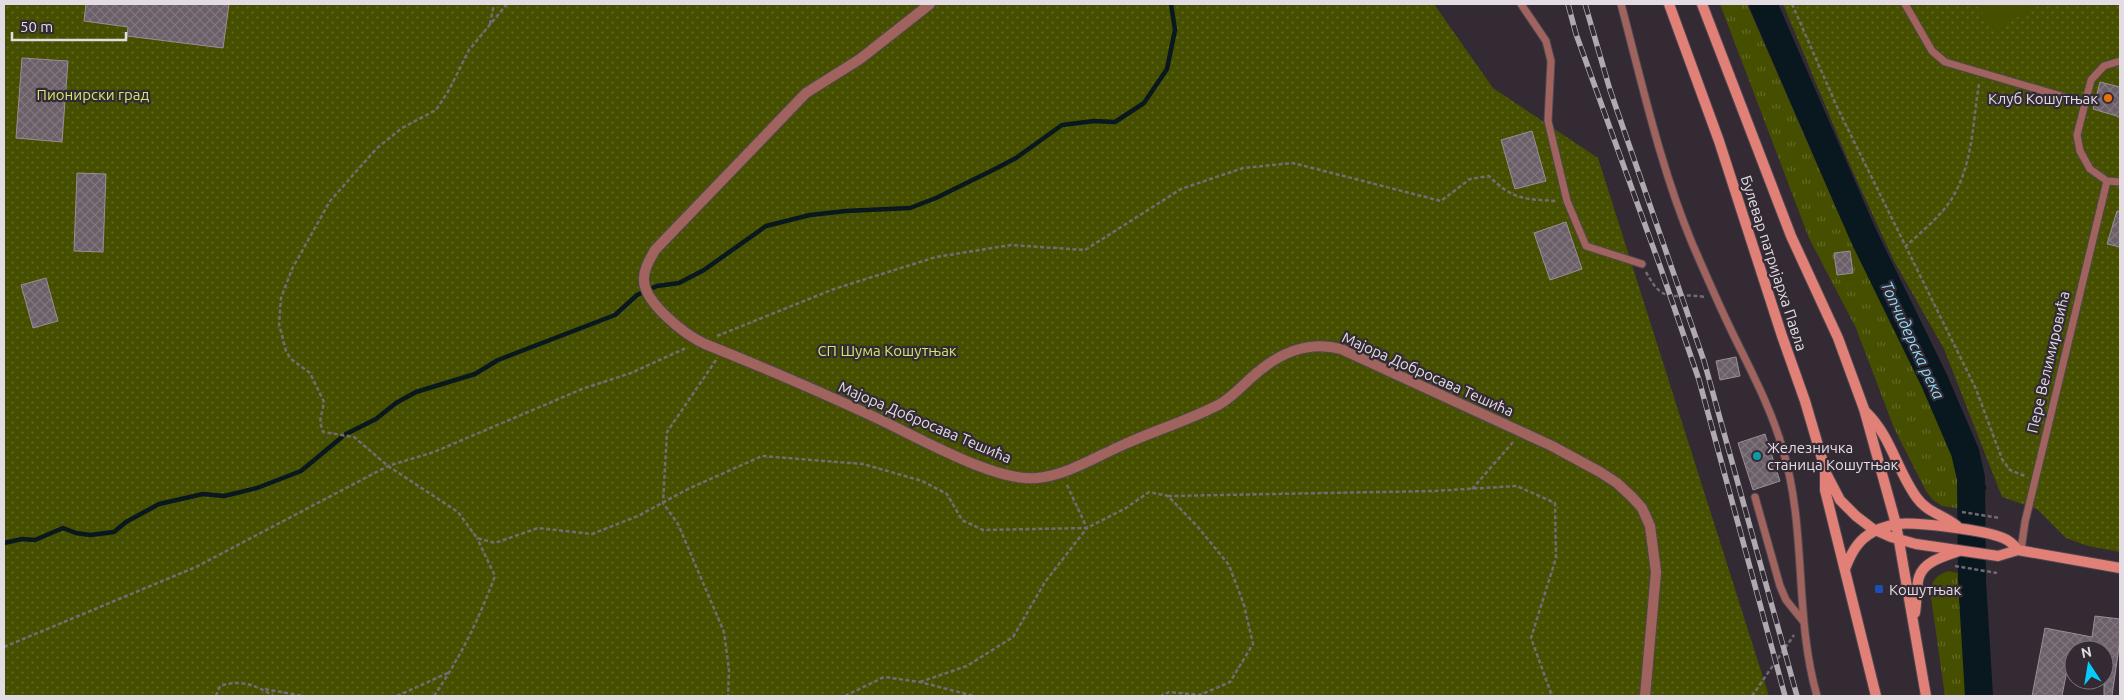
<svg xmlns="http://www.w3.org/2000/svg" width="2124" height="700" font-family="Ubuntu,sans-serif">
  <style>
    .grass { fill: url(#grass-tufts) }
    .park { fill: url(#park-dots) }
    .pitch { fill: #464f00 }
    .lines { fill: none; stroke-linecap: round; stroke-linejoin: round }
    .stream { stroke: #09181e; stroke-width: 4.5 }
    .river { stroke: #09181e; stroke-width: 28 }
    .building { fill: url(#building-cross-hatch); stroke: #998d96 }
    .service-casing { stroke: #4f4750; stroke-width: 9 }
    .minor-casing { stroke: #4f4750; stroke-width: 12 }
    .secondary-casing { stroke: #4f4750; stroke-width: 12 }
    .path { stroke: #726b73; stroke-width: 2.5; stroke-dasharray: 4 2.5; stroke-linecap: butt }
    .service { stroke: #a0635e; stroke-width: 7 }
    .minor { stroke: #a0635e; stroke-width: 10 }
    .secondary { stroke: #e08077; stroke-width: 10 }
    .rail-casing { stroke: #afa9b0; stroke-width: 5.5 }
    .rail { stroke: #332a34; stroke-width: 4; stroke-dasharray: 11; stroke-linecap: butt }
    .food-dot { fill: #e8710a; stroke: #332a34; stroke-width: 2 }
    .culture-dot { fill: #0f9aa8; stroke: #332a34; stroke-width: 2 }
    .transit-dot { fill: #1a4fb4; stroke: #332a34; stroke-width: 2 }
    .labels { text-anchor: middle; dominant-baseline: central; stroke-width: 4.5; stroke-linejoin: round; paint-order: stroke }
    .park-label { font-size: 15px; fill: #d3e66d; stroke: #332a34 }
    .poi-label { font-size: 15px; fill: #e3dde3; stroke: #332a34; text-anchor: start }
    .street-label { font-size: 15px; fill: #e3dde3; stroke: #332a34 }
    .water-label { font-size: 16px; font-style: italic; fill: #8bdbf9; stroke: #332a34 }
  </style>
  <defs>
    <pattern id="grass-tufts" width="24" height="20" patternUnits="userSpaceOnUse" patternTransform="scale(1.25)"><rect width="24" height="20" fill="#464f00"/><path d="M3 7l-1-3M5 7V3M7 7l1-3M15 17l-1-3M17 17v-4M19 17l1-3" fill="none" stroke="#616825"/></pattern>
    <pattern id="park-dots" width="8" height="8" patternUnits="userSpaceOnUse" patternTransform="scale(1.25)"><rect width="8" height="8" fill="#464f00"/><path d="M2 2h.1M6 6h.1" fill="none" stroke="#616825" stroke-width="1.8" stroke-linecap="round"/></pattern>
    <pattern id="building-cross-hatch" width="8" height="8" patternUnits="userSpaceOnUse" patternTransform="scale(1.25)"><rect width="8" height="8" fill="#6b5f68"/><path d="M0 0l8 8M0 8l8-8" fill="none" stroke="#80767d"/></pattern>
  </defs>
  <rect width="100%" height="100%" fill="#332a34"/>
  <path class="grass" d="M 1720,4 L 1747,4 L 1840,217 L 1936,404 L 1956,450 L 1960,466 L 1962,509 L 1942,506 L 1933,500 L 1926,491 L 1894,428 L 1856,328 L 1809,238 Z
    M 1949,571 L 1962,574 L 1968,696 L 1945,696 L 1930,590 C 1933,579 1938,574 1949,571 Z"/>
  <path class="park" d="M 4,4 L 1434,4 L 1493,88 L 1598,158 L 1769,696 L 4,696 Z
    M 1783,4 L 2120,4 L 2120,552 L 2088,546 L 2066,538 L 2037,509 L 2002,497 L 1944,349 L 1894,261 L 1853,172 Z"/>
  <path class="pitch" d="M 1976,4 L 2036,4 L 1996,32 Z"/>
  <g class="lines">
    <path class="stream" d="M 346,434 L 376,419 L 396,403 L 416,392 L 475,374 L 498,360 L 615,315 L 637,295 L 657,286 L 679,283 L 704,270 L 766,226 L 810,215 L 846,211 L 910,208 L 936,198 L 997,168 L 1016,158 L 1062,125 L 1094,121 L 1115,122 L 1144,103 L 1167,69 L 1175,30 L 1171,4
      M 1967,461 L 1984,488
      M 4,543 L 22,539 L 35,540 L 63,528 L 76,533 L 90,535 L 114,532 L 126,522 L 159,504 L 203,494 L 224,496 L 257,488 L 301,471 L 342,437"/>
    <path class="river" d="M 1763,4 L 1864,237 L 1934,380 L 1965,452 L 1971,478 L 1972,581 L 1979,696"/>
  </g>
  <path class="building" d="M 86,4 L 229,4 L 223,48 L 127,36 L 128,27 L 84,21 Z
    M 22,58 L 68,61 L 62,142 L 16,138 Z
    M 2100,82 L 2120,87 L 2120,117 L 2093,109 Z
    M 1532,131 L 1546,181 L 1515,189 L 1501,140 Z
    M 77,173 L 106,174 L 103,252 L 74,251 Z
    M 2117,211 L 2120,211 L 2120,247 L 2107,244 Z
    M 1566,222 L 1582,269 L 1550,280 L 1534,233 Z
    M 1850,251 L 1853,273 L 1837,275 L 1834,253 Z
    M 46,278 L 58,321 L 33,328 L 21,285 Z
    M 1736,357 L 1740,376 L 1720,380 L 1716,361 Z
    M 1765,434 L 1780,481 L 1753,490 L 1738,443 Z
    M 2095,616 L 2120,619 L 2120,640 L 2112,696 L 2104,696 L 2104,650 L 2071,650 L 2062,696 L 2032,696 L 2045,628 L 2092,637 Z"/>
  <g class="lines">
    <defs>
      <path id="service" d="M 1521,4 L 1546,41 L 1551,61 L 1548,121 L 1567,201 L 1586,246 L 1642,264
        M 1621,4 C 1642,83 1660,166 1692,243 C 1705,273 1718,303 1732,332 C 1751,371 1771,408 1783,450 C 1807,530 1794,616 1817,696
        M 1905,4 L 1932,51 L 1945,62 L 2085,103
        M 2120,61 L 2104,66 L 2091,80 L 2077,135 L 2080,151 L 2090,169 L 2107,181 L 2120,182
        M 1755,497 L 1780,586 L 1786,600 L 1803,621
        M 2021,550 L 2025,522 L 2107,181"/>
      <path id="minor" d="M 930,4 L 860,59 L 806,93 L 655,250 C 650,259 643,270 644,281 C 645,303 685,335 705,344 C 760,366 814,389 868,414 C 909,432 994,483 1037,478 C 1068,475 1097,456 1125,444 C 1156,430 1190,420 1220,404 C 1232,397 1241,387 1251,378 C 1277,354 1306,340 1341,349 L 1552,446 L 1600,472 L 1617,483 L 1633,498 L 1642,508 L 1650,526 L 1656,572 L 1645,696"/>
      <path id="secondary" d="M 1669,4 L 1719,141 L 1782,336 L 1805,401 L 1825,469 L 1825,490 L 1876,696
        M 1702,4 L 1791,236 L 1838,338 L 1864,409 L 1896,524 L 1926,696
        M 1866,412 C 1891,436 1897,471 1917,498 C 1928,513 1944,515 1957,526
        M 1827,475 L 1840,500 L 1856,516 L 1873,529 L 1891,537 L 1916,544 L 1998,556 L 2018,550 L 2120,568
        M 1845,569 C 1850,556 1856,543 1868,535 C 1876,529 1887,526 1897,524 C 1917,522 1985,530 2003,538 C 2009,540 2014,545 2018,550
        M 1915,613 C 1917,601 1916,586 1919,577 C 1924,561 1945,556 1959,551"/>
    </defs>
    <use href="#service" class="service-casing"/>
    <use href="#minor" class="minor-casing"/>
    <use href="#secondary" class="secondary-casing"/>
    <path class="path" d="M 507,4 L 469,50 L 449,90 L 436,110 L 402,128 L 377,148 L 330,201 L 292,269 L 281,298 L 279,324 L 286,351 L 291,359 L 310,373 L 324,402 L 320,422 L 323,432 L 354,437 L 388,466 L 458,512 L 477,538 L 495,543 L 538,528 L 592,534 L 638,516 L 688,489 L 762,456 L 863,464 L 922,481 L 947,494 L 962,520 L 983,530 L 1087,528 L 1126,508 L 1149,492 L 1168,496 L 1197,526 L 1229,565 L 1244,605 L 1253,644 L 1230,682 L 1200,695 L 1169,692 L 1161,696
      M 1792,4 L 1838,109 L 1976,389 L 2002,459 L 2010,470 L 2025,476
      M 490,24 L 494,4
      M 1905,247 C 1921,232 1945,213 1955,193 C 1973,160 1973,120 1979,84
      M 1646,272 C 1665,308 1674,291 1704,297
      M 717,336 L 834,289 L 936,257 L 1011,245 L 1085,250 L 1181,189 L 1243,168 L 1293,163 L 1441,201 L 1470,179 L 1489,176 C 1513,200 1524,199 1557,201
      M 716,360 L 667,432 L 663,503 L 678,524 L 724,632 L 729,670 L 728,696
      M 1472,489 L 1514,441
      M 1168,496 L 1433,491 L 1517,486 L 1555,503 L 1556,558 L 1531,638 L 1552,696
      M 1962,512 L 2000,518
      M 1955,566 L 1997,573
      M 4,647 L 196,567 L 388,466 L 434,452 L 582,389 L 631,373 L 686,348
      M 920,682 L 967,666 L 1013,637 L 1045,582 L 1087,528 L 1066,483
      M 265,689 L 303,696
      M 216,696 L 220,686 C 239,679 257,685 273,696
      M 397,696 L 450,672
      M 434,696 C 460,658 479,619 495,576 L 477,538
      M 845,696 L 884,677 L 920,682 L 974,696
      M 1752,696 L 1794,635"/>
    <use href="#service" class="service"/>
    <use href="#minor" class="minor"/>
    <use href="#secondary" class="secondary"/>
    <defs>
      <path id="rail" d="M 1568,4 L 1576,34 L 1661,269 L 1699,380 L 1785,696
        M 1585,4 L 1610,90 L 1704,361 L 1797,696"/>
    </defs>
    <use href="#rail" class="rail-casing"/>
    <use href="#rail" class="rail"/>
  </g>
  <circle class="food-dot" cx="2108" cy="98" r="5"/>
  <circle class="culture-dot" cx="1757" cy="456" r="5"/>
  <rect class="transit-dot" x="1874" y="584" width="10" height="10" rx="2.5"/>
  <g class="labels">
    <g class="park-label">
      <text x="93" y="94">Пионирски град</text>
      <text x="887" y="350">СП Шума Кошутњак</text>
    </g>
    <g class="poi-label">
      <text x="2098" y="98" text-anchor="end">Клуб Кошутњак</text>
      <text x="1767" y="447">Железничка<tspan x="1767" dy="17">станица Кошутњак</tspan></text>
      <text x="1889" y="589">Кошутњак</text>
    </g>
    <g class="street-label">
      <text transform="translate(1774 263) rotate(72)">Булевар патријарха Павла</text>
      <text transform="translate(2048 362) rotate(-77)">Пере Велимировића</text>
      <text transform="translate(1428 374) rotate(24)">Мајора Добросава Тешића</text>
      <text transform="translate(925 422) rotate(23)">Мајора Добросава Тешића</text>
    </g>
    <g class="water-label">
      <text transform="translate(1913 340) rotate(65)">Топчидерска река</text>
    </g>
  </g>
  <rect width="2124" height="700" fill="none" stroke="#e3dde3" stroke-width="10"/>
  <g transform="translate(2089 665) rotate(348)"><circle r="24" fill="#332a34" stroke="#79727a"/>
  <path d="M0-4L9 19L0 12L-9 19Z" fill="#07cbf9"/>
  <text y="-8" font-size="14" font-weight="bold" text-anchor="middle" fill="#e3dde3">N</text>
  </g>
  <path d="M12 32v8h114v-8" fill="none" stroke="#e3dde3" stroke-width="2.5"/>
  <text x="20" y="32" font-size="15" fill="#e3dde3" stroke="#332a34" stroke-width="4" paint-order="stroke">50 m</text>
</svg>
